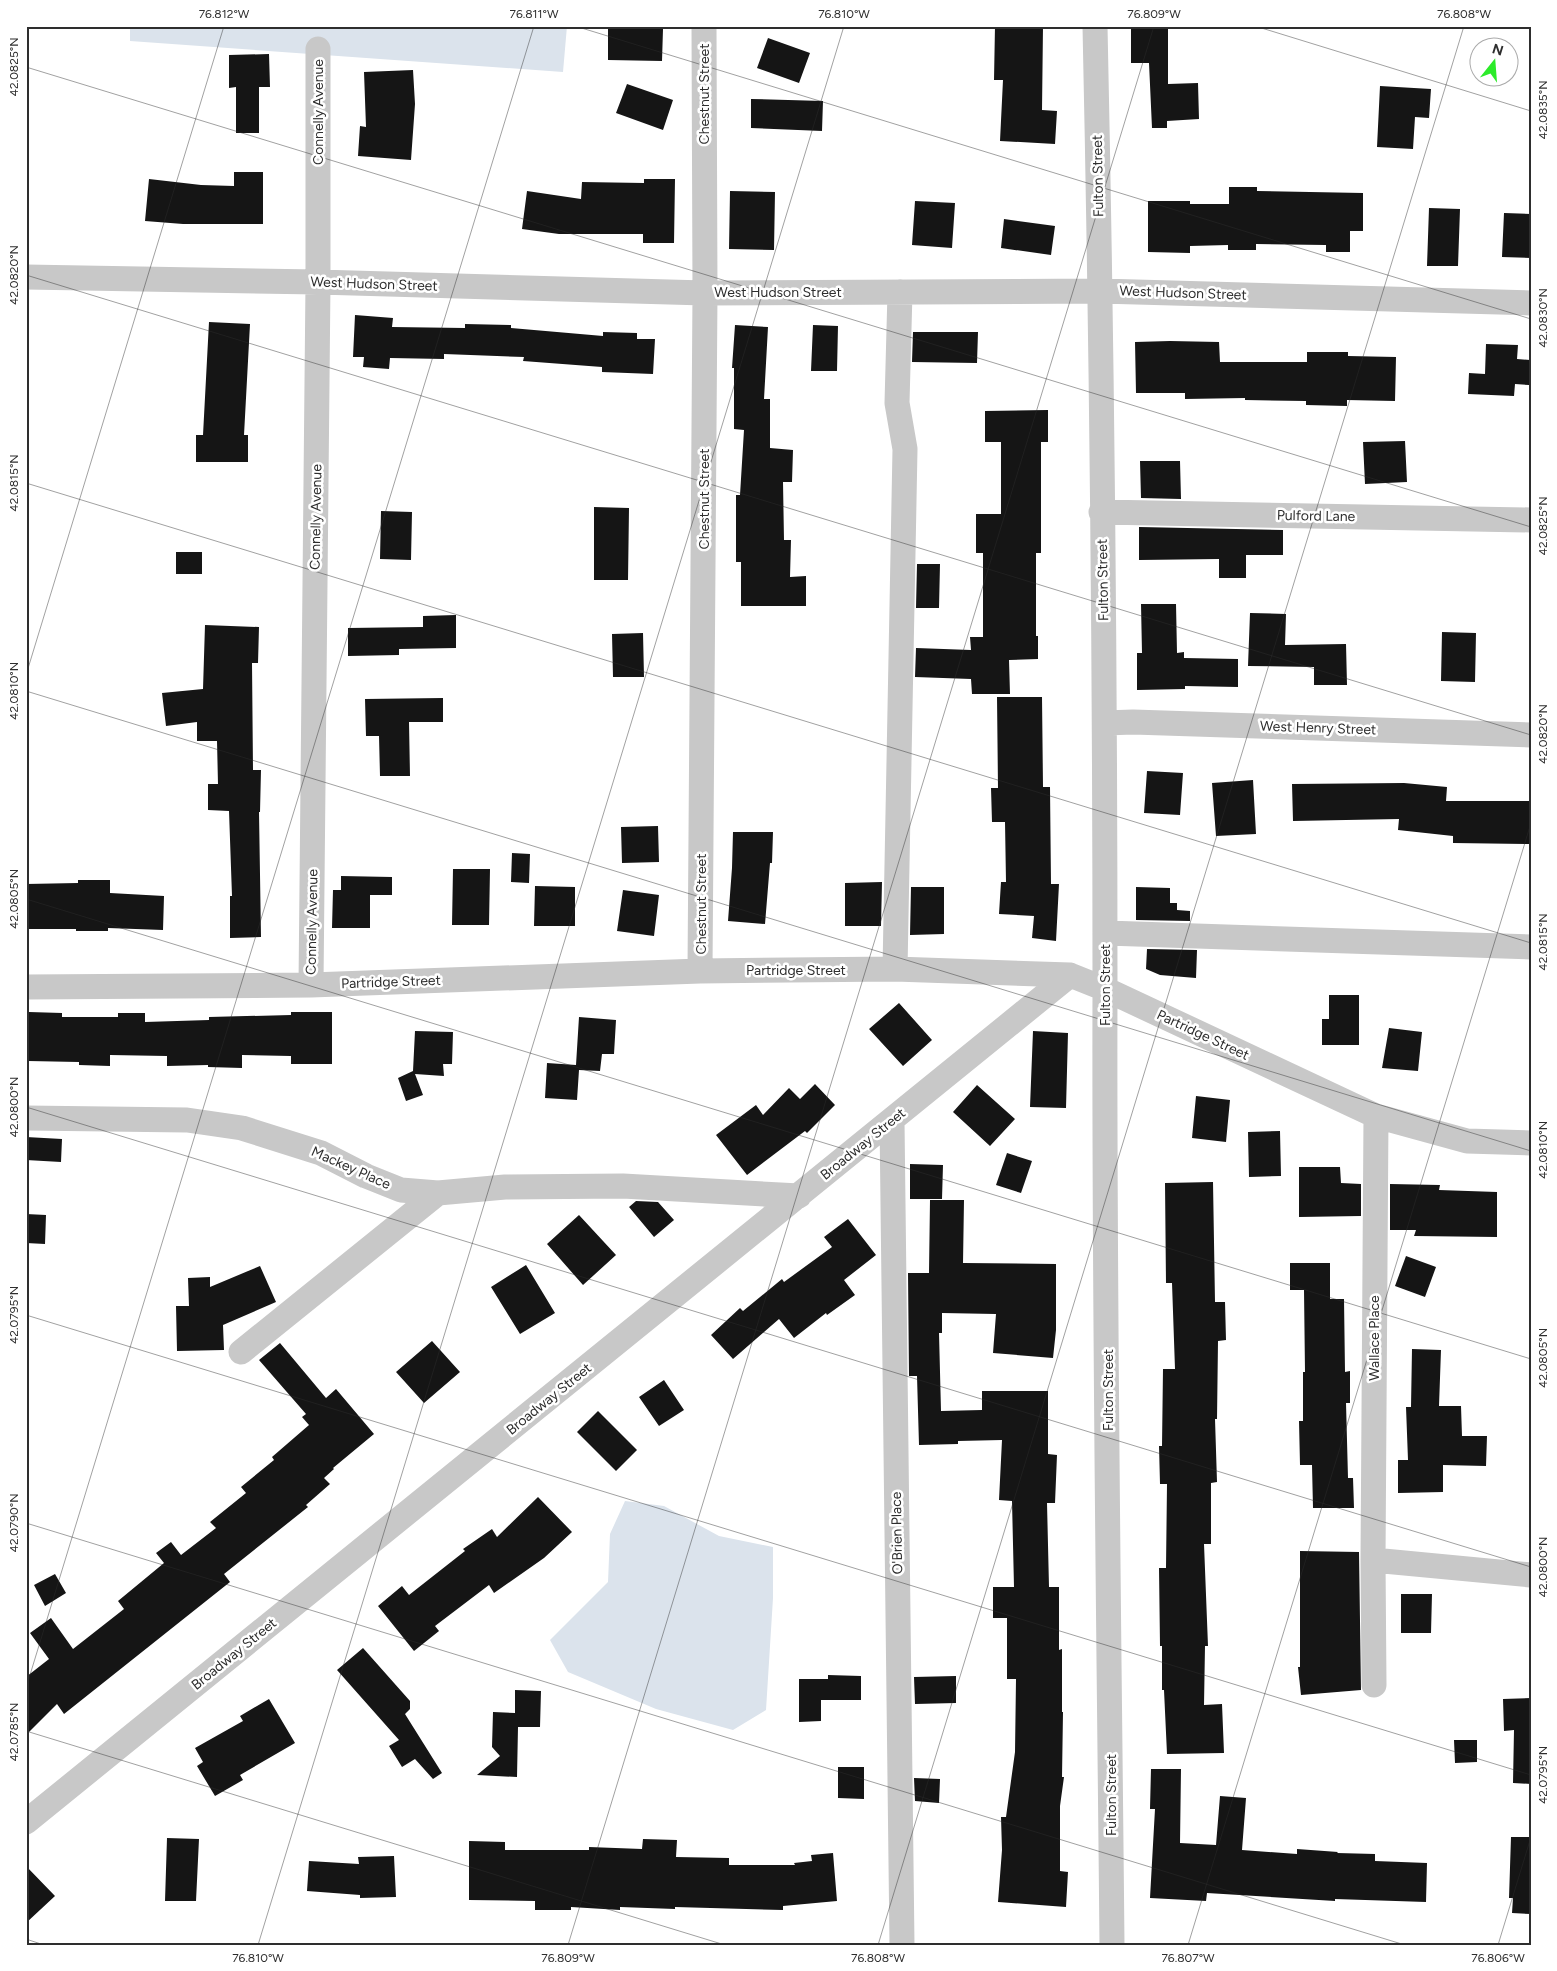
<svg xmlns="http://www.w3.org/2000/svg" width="1557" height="1971" font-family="Figtree,sans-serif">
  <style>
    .green { fill: #dbe3ec }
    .building { fill: #151515 }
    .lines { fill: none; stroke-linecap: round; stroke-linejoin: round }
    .minor { stroke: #c8c8c8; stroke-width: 25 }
    .ticks { fill: none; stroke: #2e2e2e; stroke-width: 1; stroke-opacity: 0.45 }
    .labels { text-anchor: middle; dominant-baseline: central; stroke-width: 5; stroke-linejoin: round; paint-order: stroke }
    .street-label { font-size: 14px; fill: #2e2e2e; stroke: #fff }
    .neatline { fill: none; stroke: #2e2e2e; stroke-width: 2 }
    .ticks-label { font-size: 12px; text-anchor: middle; fill: #2e2e2e }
  </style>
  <rect width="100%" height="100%" fill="#fff"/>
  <path class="green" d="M 130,26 L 567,26 L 563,72 L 130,41 Z
    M 625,1501 L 664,1506 L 719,1536 L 773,1547 L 773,1598 L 766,1710 L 733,1730 L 656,1709 L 568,1672 L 550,1640 L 608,1582 L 610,1534 Z"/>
  <path class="building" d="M 995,26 L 1043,26 L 1042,110 L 1057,111 L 1055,144 L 1000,141 L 1003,80 L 994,80 Z
    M 1131,26 L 1168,26 L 1168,84 L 1198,83 L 1199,119 L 1167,121 L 1167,128 L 1152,128 L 1149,63 L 1131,63 Z
    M 608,29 L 663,29 L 662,61 L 608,60 Z
    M 768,38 L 810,53 L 799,83 L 757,68 Z
    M 269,54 L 270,87 L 259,87 L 259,133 L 236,133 L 236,87 L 229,88 L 229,55 Z
    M 413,70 L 415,104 L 411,160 L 358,156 L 360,126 L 366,127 L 364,72 Z
    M 627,84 L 673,100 L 663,130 L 616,113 Z
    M 1380,86 L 1431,89 L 1429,118 L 1415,117 L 1413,149 L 1377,147 Z
    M 751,99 L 823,101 L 822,131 L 751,128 Z
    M 234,172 L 263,172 L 263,224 L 183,224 L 145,221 L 149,179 L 201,185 L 234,186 Z
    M 644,179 L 675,179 L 674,243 L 643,243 L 643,234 L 559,234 L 522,229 L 527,191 L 581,199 L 582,182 L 644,183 Z
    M 1229,187 L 1257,187 L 1257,191 L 1363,193 L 1363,231 L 1350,231 L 1350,252 L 1326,252 L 1326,245 L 1256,244 L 1256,250 L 1228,250 L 1228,245 L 1190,246 L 1190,253 L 1148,252 L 1148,201 L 1190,201 L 1190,204 L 1229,204 Z
    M 730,191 L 775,192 L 774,250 L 729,249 Z
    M 915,201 L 955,203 L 952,248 L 912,245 Z
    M 1429,208 L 1460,209 L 1458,266 L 1427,266 Z
    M 1504,213 L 1531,214 L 1531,258 L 1502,257 Z
    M 1004,219 L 1055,226 L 1051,255 L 1001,248 Z
    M 355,315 L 393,318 L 392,327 L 465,328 L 465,324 L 511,325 L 511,328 L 603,336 L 603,332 L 637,333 L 637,339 L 655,339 L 653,374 L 602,372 L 602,367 L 523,361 L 524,357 L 444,354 L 444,359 L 390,358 L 389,369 L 363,367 L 364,357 L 353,357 Z
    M 209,322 L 250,324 L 244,435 L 248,435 L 248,462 L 196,462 L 196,435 L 203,435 Z
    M 735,325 L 768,327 L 764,399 L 770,399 L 770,448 L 793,450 L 792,482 L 783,482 L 784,540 L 791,540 L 790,577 L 806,576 L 806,606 L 741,606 L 741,562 L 736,562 L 736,495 L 740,495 L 744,430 L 734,429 L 734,368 L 732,368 Z
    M 813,325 L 838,326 L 837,371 L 811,371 Z
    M 913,332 L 978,332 L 977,363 L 912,362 Z
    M 1170,341 L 1219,342 L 1220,362 L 1307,362 L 1307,352 L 1348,352 L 1348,356 L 1396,357 L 1395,401 L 1347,400 L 1347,406 L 1306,405 L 1306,401 L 1245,400 L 1245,398 L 1185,399 L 1185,393 L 1136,393 L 1135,342 Z
    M 1486,344 L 1518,345 L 1517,359 L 1530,360 L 1529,385 L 1515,384 L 1514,396 L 1468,394 L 1469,373 L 1485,374 Z
    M 1048,410 L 1048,442 L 1041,442 L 1041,553 L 1036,553 L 1036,636 L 1038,636 L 1038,659 L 1009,660 L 1010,694 L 972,694 L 971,679 L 915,677 L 916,648 L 971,650 L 970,637 L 983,637 L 983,553 L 976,553 L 976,514 L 1001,514 L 1001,442 L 985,442 L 985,411 Z
    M 1405,441 L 1407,482 L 1365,484 L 1363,442 Z
    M 1140,461 L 1180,461 L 1181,499 L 1141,498 Z
    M 594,507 L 629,508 L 628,580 L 594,580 Z
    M 381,511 L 412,512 L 411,560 L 380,559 Z
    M 1139,527 L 1283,530 L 1283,555 L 1246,555 L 1246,578 L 1219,578 L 1219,559 L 1139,560 Z
    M 176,552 L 202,552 L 202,574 L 176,574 Z
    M 917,564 L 940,564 L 939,608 L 916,608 Z
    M 1141,604 L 1176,604 L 1177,653 L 1184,652 L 1184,658 L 1238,659 L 1238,687 L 1185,686 L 1185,689 L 1137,690 L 1137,653 L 1142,653 Z
    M 1250,613 L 1286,614 L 1285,645 L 1346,644 L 1347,685 L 1314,685 L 1314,667 L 1248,666 Z
    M 456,615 L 456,648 L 399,649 L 399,655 L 348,656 L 348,628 L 423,627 L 423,616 Z
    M 205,625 L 259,627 L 258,663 L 252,663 L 253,770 L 261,770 L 260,812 L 259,812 L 261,937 L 230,938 L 230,896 L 232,896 L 229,811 L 208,810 L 208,784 L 218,784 L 217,741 L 197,741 L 197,722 L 166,726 L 162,693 L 203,689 Z
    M 1442,632 L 1476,633 L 1475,682 L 1441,681 Z
    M 643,633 L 644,677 L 613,677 L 612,634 Z
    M 997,697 L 1042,697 L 1043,787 L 1050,787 L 1051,884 L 1059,884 L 1056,941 L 1032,938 L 1034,916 L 999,914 L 1001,882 L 1006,882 L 1005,822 L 992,822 L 991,788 L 998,788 Z
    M 443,698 L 443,722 L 409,722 L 410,776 L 380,776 L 379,736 L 366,736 L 365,699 Z
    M 1147,771 L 1183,773 L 1180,815 L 1144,813 Z
    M 1253,780 L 1256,834 L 1216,836 L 1212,783 Z
    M 1404,783 L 1447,787 L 1446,801 L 1531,801 L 1531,844 L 1453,843 L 1453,836 L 1398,830 L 1399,819 L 1293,821 L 1292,784 Z
    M 658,826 L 659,862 L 622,863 L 621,827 Z
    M 733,832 L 773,832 L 772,863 L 770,863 L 765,924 L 728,921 L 732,868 Z
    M 512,853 L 530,854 L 529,883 L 511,882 Z
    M 453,869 L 490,869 L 489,925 L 452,925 Z
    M 341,876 L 392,877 L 392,895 L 370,895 L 370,928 L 332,928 L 333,890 L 341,890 Z
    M 78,880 L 110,880 L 110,893 L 164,896 L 163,930 L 108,928 L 108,931 L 76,931 L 76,929 L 26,929 L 26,884 L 78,883 Z
    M 882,882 L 881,926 L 845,926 L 845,883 Z
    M 535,886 L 575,887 L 575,926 L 534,926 Z
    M 911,887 L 944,887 L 944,934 L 910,935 Z
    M 1136,887 L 1170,888 L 1170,903 L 1177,903 L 1177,910 L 1190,911 L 1190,921 L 1136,920 Z
    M 623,890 L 659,895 L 654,936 L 617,931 Z
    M 1147,949 L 1197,950 L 1196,978 L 1160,975 L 1146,969 Z
    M 1329,995 L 1359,995 L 1359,1045 L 1322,1045 L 1322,1019 L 1329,1019 Z
    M 899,1003 L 932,1040 L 903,1066 L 869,1029 Z
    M 29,1012 L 62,1013 L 62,1017 L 118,1017 L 118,1013 L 145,1013 L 145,1022 L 209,1020 L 209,1017 L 291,1015 L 291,1012 L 332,1012 L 332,1064 L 291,1064 L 291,1056 L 242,1055 L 242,1068 L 208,1067 L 208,1065 L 167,1066 L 167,1056 L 110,1055 L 110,1066 L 79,1065 L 79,1062 L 28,1061 Z
    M 579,1017 L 616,1020 L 614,1054 L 602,1054 L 600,1071 L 579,1070 L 577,1100 L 545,1098 L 547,1063 L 576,1065 Z
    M 1389,1028 L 1422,1032 L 1418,1071 L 1382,1068 Z
    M 415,1031 L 453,1032 L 452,1064 L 443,1064 L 444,1076 L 415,1074 L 423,1095 L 406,1101 L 398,1078 L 413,1071 Z
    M 1033,1031 L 1068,1033 L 1066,1108 L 1030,1107 Z
    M 815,1084 L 835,1105 L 807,1133 L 805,1131 L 747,1175 L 716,1135 L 756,1105 L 763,1115 L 789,1088 L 800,1099 Z
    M 977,1085 L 1015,1119 L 990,1146 L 953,1112 Z
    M 1196,1096 L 1230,1100 L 1226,1142 L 1192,1138 Z
    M 1280,1131 L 1281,1176 L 1249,1177 L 1248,1132 Z
    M 26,1137 L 62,1139 L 61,1162 L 26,1160 Z
    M 1007,1153 L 1032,1161 L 1021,1193 L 996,1185 Z
    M 910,1164 L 943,1165 L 942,1199 L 910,1199 Z
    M 1299,1167 L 1340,1167 L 1341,1183 L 1361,1184 L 1361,1216 L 1299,1217 Z
    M 1213,1182 L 1215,1302 L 1225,1302 L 1226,1340 L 1218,1341 L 1217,1419 L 1215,1419 L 1217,1482 L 1211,1483 L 1211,1544 L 1204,1544 L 1208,1646 L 1205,1646 L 1204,1705 L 1222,1704 L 1224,1753 L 1167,1754 L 1164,1690 L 1162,1690 L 1162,1646 L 1160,1646 L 1159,1568 L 1166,1568 L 1167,1484 L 1160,1484 L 1159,1446 L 1162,1446 L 1163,1369 L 1175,1369 L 1172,1283 L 1166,1283 L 1165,1183 Z
    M 1390,1184 L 1440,1185 L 1439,1190 L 1497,1192 L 1497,1237 L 1414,1236 L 1416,1230 L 1390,1230 Z
    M 930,1200 L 964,1200 L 963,1263 L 1056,1264 L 1056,1330 L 1053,1358 L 993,1353 L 996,1314 L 942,1313 L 942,1333 L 939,1333 L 941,1411 L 982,1410 L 982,1391 L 1048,1391 L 1048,1454 L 1057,1455 L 1055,1503 L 1047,1503 L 1049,1587 L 1059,1587 L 1059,1650 L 1062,1649 L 1062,1712 L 1063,1712 L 1062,1777 L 1064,1777 L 1060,1806 L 1060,1871 L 1068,1872 L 1066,1907 L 998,1902 L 1002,1850 L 1001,1817 L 1006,1817 L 1015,1752 L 1016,1679 L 1007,1679 L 1007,1618 L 993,1618 L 993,1587 L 1014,1587 L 1012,1501 L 999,1500 L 1002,1440 L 958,1441 L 958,1444 L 919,1445 L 917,1376 L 909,1376 L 908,1273 L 929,1273 Z
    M 636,1201 L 658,1202 L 674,1220 L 654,1237 L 629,1207 Z
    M 26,1214 L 46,1215 L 45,1244 L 26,1243 Z
    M 579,1215 L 616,1255 L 583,1285 L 547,1244 Z
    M 848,1219 L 876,1255 L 844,1280 L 855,1295 L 827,1315 L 826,1313 L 794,1338 L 779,1319 L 733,1359 L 711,1335 L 740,1308 L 743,1311 L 782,1279 L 784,1282 L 832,1247 L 824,1237 Z
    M 1406,1256 L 1436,1267 L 1425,1297 L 1395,1286 Z
    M 1290,1263 L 1330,1263 L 1330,1299 L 1344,1299 L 1345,1372 L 1350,1371 L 1350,1403 L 1346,1403 L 1348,1478 L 1353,1478 L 1354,1508 L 1313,1508 L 1312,1465 L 1300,1465 L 1299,1421 L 1303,1421 L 1303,1372 L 1305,1372 L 1304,1290 L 1290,1290 Z
    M 526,1265 L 555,1313 L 520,1334 L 491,1287 Z
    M 260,1266 L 276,1302 L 223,1325 L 224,1350 L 177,1351 L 176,1306 L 189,1306 L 188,1278 L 210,1277 L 210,1287 Z
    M 432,1341 L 460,1372 L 424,1403 L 396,1372 Z
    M 280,1343 L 326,1398 L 336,1389 L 374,1434 L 333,1468 L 334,1469 L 324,1478 L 330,1484 L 306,1505 L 308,1507 L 224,1574 L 230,1582 L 64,1714 L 57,1704 L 26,1735 L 26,1677 L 49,1659 L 30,1633 L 51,1618 L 73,1649 L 124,1609 L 118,1601 L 164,1563 L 156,1553 L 171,1542 L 181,1555 L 216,1528 L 210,1522 L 246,1493 L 241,1487 L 274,1460 L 272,1457 L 309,1425 L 302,1417 L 306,1414 L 259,1360 Z
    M 1412,1349 L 1441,1350 L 1439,1406 L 1461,1406 L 1462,1436 L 1487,1436 L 1486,1466 L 1443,1465 L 1443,1492 L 1398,1493 L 1398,1460 L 1408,1460 L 1406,1407 L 1411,1407 Z
    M 664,1380 L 684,1410 L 659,1426 L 639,1397 Z
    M 598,1411 L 637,1450 L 616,1471 L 577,1432 Z
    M 538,1497 L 572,1532 L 544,1558 L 494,1593 L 489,1585 L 435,1626 L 439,1631 L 414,1651 L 378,1606 L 402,1586 L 409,1595 L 465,1551 L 463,1549 L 492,1529 L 497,1537 Z
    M 1300,1551 L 1359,1552 L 1361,1690 L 1301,1695 L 1298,1667 L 1300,1667 Z
    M 55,1574 L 66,1593 L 45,1606 L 34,1585 Z
    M 1401,1594 L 1432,1594 L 1431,1633 L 1401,1633 Z
    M 363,1648 L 410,1701 L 410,1709 L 405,1714 L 442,1773 L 433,1779 L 415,1759 L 402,1767 L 389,1746 L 399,1740 L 337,1670 Z
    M 828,1675 L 861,1676 L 861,1700 L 821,1700 L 821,1721 L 799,1722 L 799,1679 L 828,1679 Z
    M 956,1676 L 956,1703 L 915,1704 L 914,1677 Z
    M 515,1690 L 541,1691 L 540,1727 L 518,1727 L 517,1777 L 477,1775 L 500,1756 L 492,1747 L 493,1712 L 515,1713 Z
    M 1531,1698 L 1531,1784 L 1513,1783 L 1514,1730 L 1504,1731 L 1503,1699 Z
    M 269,1699 L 295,1743 L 240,1775 L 243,1780 L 215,1796 L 197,1766 L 203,1762 L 195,1748 L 243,1721 L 240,1716 Z
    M 1454,1740 L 1477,1740 L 1477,1762 L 1455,1763 Z
    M 838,1767 L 864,1767 L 864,1799 L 838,1798 Z
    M 1151,1769 L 1181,1769 L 1180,1843 L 1216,1845 L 1220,1796 L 1246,1798 L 1242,1850 L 1297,1854 L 1297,1849 L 1338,1852 L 1337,1853 L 1375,1854 L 1375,1861 L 1427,1863 L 1426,1902 L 1335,1899 L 1335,1901 L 1207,1893 L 1206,1901 L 1150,1898 L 1155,1809 L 1150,1809 Z
    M 914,1778 L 940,1779 L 939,1803 L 915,1801 Z
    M 1511,1837 L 1531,1837 L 1531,1914 L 1512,1913 L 1513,1898 L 1509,1898 Z
    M 167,1838 L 199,1839 L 196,1901 L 165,1901 Z
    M 643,1839 L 677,1840 L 676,1857 L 729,1858 L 729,1865 L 795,1865 L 794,1863 L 812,1861 L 811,1855 L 833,1853 L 837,1901 L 783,1906 L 783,1910 L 675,1907 L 675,1909 L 620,1907 L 620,1910 L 571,1907 L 571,1910 L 535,1910 L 535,1901 L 469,1900 L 469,1841 L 505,1842 L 505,1850 L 589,1850 L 589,1847 L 642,1849 Z
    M 394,1856 L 396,1897 L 360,1898 L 360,1895 L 307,1891 L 309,1861 L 359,1864 L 358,1857 Z
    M 26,1866 L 55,1896 L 26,1923 Z"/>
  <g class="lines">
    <path class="minor" d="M 1095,26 C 1102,348 1105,669 1105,990 C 1104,1308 1109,1627 1112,1945
      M 26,277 L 318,282 L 705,293 L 1100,291 L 1531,303
      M 1101,512 L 1531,520
      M 1105,723 L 1133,722 L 1531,735
      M 1106,933 L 1531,947
      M 895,969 L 905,449 L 897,403 L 900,292
      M 700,971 L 705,293 L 704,26
      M 311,985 L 318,282 L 318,49
      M 26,987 L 311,985 L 700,971 L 895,969 L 1070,975 L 1105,989 L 1376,1116 L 1467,1141 L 1531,1143
      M 26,1118 L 187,1120 L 242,1128 L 321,1153 L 366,1176 L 401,1190 L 438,1193 L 505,1187 L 623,1186 L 799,1196
      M 892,1121 L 902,1945
      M 241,1352 L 438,1193
      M 1373,1560 L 1531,1575
      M 1374,1685 L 1373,1560 L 1376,1116
      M 26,1822 L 1070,975"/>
  </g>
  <path class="ticks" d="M 575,26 L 1531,319M 1255,26 L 1531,111M 26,67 L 1531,527M 26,275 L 1531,735M 26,483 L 1531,943M 26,675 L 224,26M 26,691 L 1531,1151M 26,899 L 1531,1359M 26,1107 L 1531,1567M 26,1315 L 1531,1775M 26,1523 L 1405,1945M 26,1688 L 534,26M 26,1731 L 725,1945M 26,1939 L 44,1945M 258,1945 L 844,26M 568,1945 L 1154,26M 878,1945 L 1464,26M 1188,1945 L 1531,823M 1498,1945 L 1531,1837"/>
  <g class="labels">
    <g class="street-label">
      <text transform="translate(704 94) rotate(-90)">Chestnut Street</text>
      <text transform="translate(318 112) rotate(-90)">Connelly Avenue</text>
      <text transform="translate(1098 176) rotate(-91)">Fulton Street</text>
      <text transform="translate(374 284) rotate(2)">West Hudson Street</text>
      <text x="778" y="292">West Hudson Street</text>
      <text transform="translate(1183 293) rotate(2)">West Hudson Street</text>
      <text transform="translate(704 499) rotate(-90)">Chestnut Street</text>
      <text transform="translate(1316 516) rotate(1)">Pulford Lane</text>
      <text transform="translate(316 517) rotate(-89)">Connelly Avenue</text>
      <text transform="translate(1103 580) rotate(-91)">Fulton Street</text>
      <text transform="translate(1318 728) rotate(2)">West Henry Street</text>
      <text transform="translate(701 904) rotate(-90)">Chestnut Street</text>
      <text transform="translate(312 922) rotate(-89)">Connelly Avenue</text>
      <text x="796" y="970">Partridge Street</text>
      <text transform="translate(391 982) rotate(-2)">Partridge Street</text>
      <text transform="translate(1105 985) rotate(-90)">Fulton Street</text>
      <text transform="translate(1203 1035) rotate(25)">Partridge Street</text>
      <text transform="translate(863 1144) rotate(-39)">Broadway Street</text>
      <text transform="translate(351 1168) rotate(24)">Mackey Place</text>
      <text transform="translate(1374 1338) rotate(-90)">Wallace Place</text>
      <text transform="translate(1108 1390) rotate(-90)">Fulton Street</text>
      <text transform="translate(549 1399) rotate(-39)">Broadway Street</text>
      <text transform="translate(897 1533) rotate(-91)">O'Brien Place</text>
      <text transform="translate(234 1654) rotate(-39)">Broadway Street</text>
      <text transform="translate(1111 1795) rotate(-90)">Fulton Street</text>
    </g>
  </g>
  <rect width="1557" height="1971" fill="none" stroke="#ffffff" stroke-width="55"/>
  <g transform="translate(1494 62) rotate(17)"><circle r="24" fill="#ffffff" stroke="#ababab"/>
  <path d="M0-4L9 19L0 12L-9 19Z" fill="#2ceb2a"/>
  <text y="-8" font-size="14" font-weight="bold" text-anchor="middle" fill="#2e2e2e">N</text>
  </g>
  <rect x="28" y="28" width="1502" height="1916" class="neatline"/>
  <g class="ticks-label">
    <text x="224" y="18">76.812°W</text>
    <text x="534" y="18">76.811°W</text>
    <text x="844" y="18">76.810°W</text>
    <text x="1154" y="18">76.809°W</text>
    <text x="1464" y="18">76.808°W</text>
    <text transform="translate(14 67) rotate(-90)" y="4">42.0825°N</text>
    <text transform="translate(1543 110) rotate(-90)" y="4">42.0835°N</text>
    <text transform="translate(14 275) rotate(-90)" y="4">42.0820°N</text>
    <text transform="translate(1543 318) rotate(-90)" y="4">42.0830°N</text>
    <text transform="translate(14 483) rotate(-90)" y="4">42.0815°N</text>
    <text transform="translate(1543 526) rotate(-90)" y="4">42.0825°N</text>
    <text transform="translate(14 691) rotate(-90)" y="4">42.0810°N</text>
    <text transform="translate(1543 734) rotate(-90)" y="4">42.0820°N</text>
    <text transform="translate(14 899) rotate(-90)" y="4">42.0805°N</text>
    <text transform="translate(1543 942) rotate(-90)" y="4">42.0815°N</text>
    <text transform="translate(14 1107) rotate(-90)" y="4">42.0800°N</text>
    <text transform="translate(1543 1150) rotate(-90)" y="4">42.0810°N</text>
    <text transform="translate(14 1315) rotate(-90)" y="4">42.0795°N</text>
    <text transform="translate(1543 1358) rotate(-90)" y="4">42.0805°N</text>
    <text transform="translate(14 1523) rotate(-90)" y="4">42.0790°N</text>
    <text transform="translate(1543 1567) rotate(-90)" y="4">42.0800°N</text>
    <text transform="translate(14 1732) rotate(-90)" y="4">42.0785°N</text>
    <text transform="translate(1543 1775) rotate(-90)" y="4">42.0795°N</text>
    <text x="258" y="1962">76.810°W</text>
    <text x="568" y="1962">76.809°W</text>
    <text x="878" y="1962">76.808°W</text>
    <text x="1188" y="1962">76.807°W</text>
    <text x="1498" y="1962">76.806°W</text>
  </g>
</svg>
